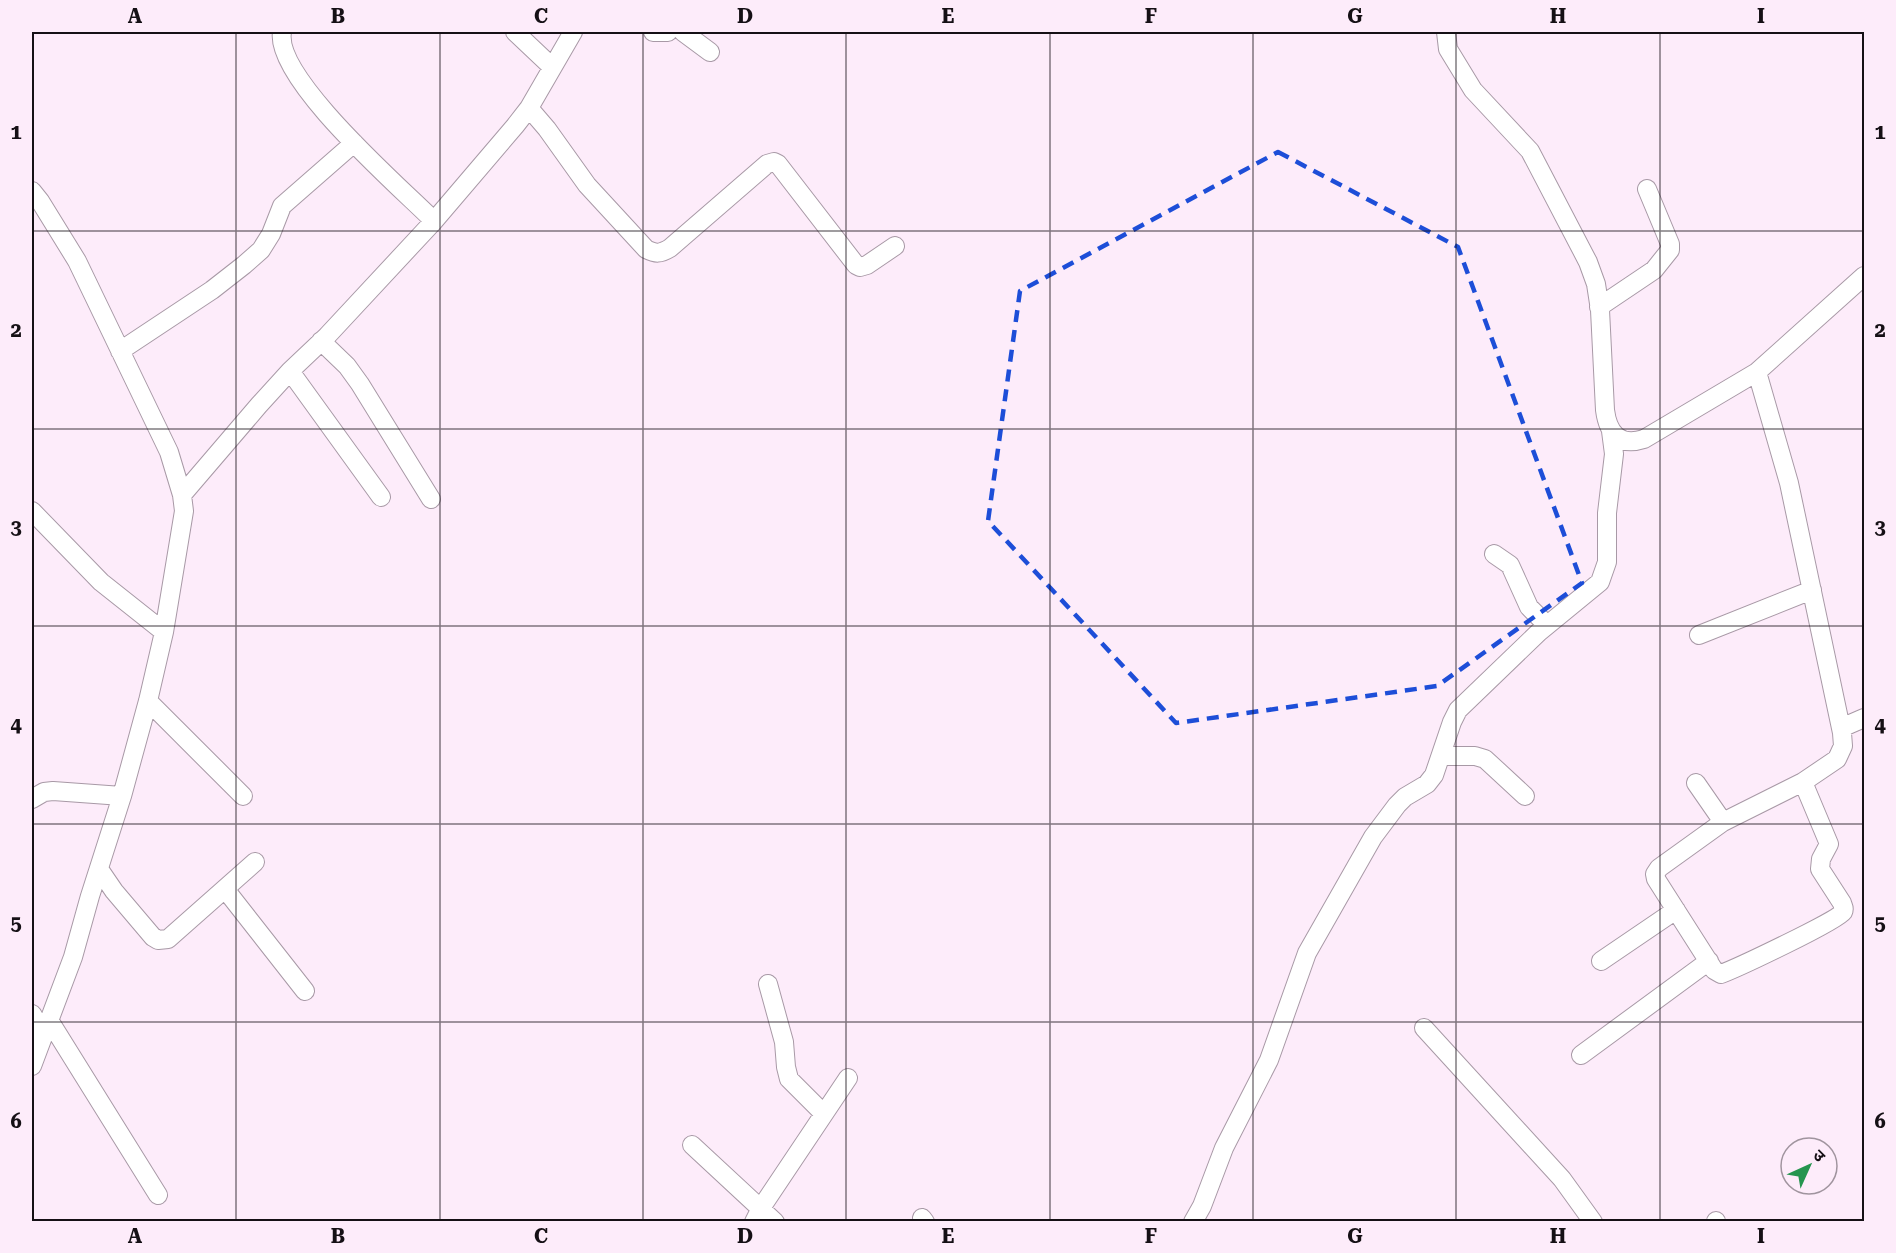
<svg xmlns="http://www.w3.org/2000/svg" width="1896" height="1253" font-family="'Roboto Serif','Noto Sans Devanagari',serif">
  <style>
    .lines { fill: none; stroke-linecap: round; stroke-linejoin: round }
    .minor-casing { stroke: #a899a6; stroke-width: 20 }
    .minor { stroke: #fff; stroke-width: 18 }
    .marked { fill: none; stroke: #1d4ed8; stroke-width: 4.5; stroke-dasharray: 12 8; stroke-linejoin: round }
    .grid { fill: none; stroke: #151015; stroke-width: 1.5; stroke-opacity: 0.55 }
    .neatline { fill: none; stroke: #151015; stroke-width: 2 }
    .grid-label { font-size: 20px; text-anchor: middle; font-weight: bold; fill: #151015 }
  </style>
  <rect width="100%" height="100%" fill="#fdecfa"/>
  <g class="lines">
    <defs>
      <path id="minor" d="M 282,32 C 274,78 400,187 434,221
        M 515,32 L 552,67
        M 653,32 L 668,32
        M 683,32 L 710,52
        M 1446,32 L 1448,49 L 1473,90 L 1530,151 L 1588,262 L 1596,284 L 1600,310 L 1605,410 C 1608,433 1619,447 1644,439 L 1757,372
        M 529,108 L 547,129 L 587,185 L 646,249 C 656,254 660,254 670,248 L 767,164 L 774,162 L 778,164 L 856,265 L 860,267 L 867,265 L 895,246
        M 32,191 L 40,201 L 77,261 L 169,452 L 182,495 L 184,511 L 164,632 L 148,701 L 122,796 L 90,896 L 73,957 L 32,1066
        M 1599,307 L 1654,270 L 1670,250 L 1670,244 L 1647,189
        M 321,341 L 347,366 L 360,384 L 431,499
        M 120,351 L 212,290 L 244,265 L 261,250 L 271,234 L 282,206 L 354,143
        M 290,371 L 381,497
        M 182,495 L 259,405 L 290,371 L 327,336 L 434,221 L 515,126 L 529,108 L 573,32
        M 32,511 L 101,582 L 164,632
        M 1494,554 L 1510,565 L 1529,607 L 1547,625
        M 1699,635 L 1812,590
        M 148,701 L 243,796
        M 1841,728 L 1864,718
        M 1441,756 L 1475,756 L 1485,759 L 1525,796
        M 1696,783 L 1723,822 L 1803,782 L 1837,759 L 1843,746 L 1842,733 L 1789,483 L 1757,372 L 1864,276
        M 32,799 L 44,792 L 53,791 L 122,796
        M 1723,822 L 1659,868 L 1655,874 L 1656,879 L 1714,970 L 1721,974 C 1737,968 1837,921 1843,912 C 1845,908 1843,907 1842,903 L 1820,869 L 1821,859 L 1829,844 L 1803,782
        M 99,869 L 114,891 L 153,937 L 158,940 L 168,939 L 255,862
        M 225,889 L 305,991
        M 1601,961 L 1676,910
        M 768,984 L 784,1042 L 786,1067 L 789,1079 L 824,1114
        M 32,1014 L 44,1034
        M 49,1020 L 158,1195
        M 1424,1028 L 1562,1179 L 1593,1222
        M 1581,1055 L 1709,961
        M 692,1145 L 775,1222
        M 922,1218 L 925,1222
        M 754,1222 L 761,1208 L 848,1078
        M 1193,1222 L 1202,1206 L 1224,1148 L 1269,1060 L 1307,953 L 1373,837 L 1397,805 L 1405,797 L 1427,784 L 1434,775 L 1452,722 L 1458,710 L 1539,632 L 1600,582 L 1607,562 L 1607,513 L 1614,454 L 1611,431
        M 1716,1222 L 1716,1221"/>
    </defs>
    <use href="#minor" class="minor-casing"/>
    <use href="#minor" class="minor"/>
  </g>
  <path class="marked" d="M 1278,152 L 1458,247 L 1582,583 L 1437,686 L 1176,723 L 988,521 L 1020,291 Z"/>
  <path class="grid" d="M 236,32 L 236,1222M 440,32 L 440,1222M 643,32 L 643,1222M 846,32 L 846,1222M 1050,32 L 1050,1222M 1253,32 L 1253,1222M 1456,32 L 1456,1222M 1660,32 L 1660,1222M 32,231 L 1864,231M 32,429 L 1864,429M 32,626 L 1864,626M 32,824 L 1864,824M 32,1022 L 1864,1022"/>
  <rect width="1896" height="1253" fill="none" stroke="#fdecfa" stroke-width="66"/>
  <g transform="translate(1809 1166) rotate(45)"><circle r="28" fill="#fdecfa" stroke="#a0949e" stroke-width="1.5"/>
  <path d="M0-4.5L10 22L0 15L-10 22Z" fill="#25954f"/>
  <text y="-9" font-size="16" font-weight="bold" text-anchor="middle" fill="#151015">उ</text>
  </g>
  <rect x="33" y="33" width="1830" height="1187" class="neatline"/>
  <g class="grid-label">
    <text x="135" y="23">A</text>
    <text x="338" y="23">B</text>
    <text x="541" y="23">C</text>
    <text x="745" y="23">D</text>
    <text x="948" y="23">E</text>
    <text x="1151" y="23">F</text>
    <text x="1355" y="23">G</text>
    <text x="1558" y="23">H</text>
    <text x="1761" y="23">I</text>
    <text x="16" y="139">1</text>
    <text x="1880" y="139">1</text>
    <text x="16" y="337">2</text>
    <text x="1880" y="337">2</text>
    <text x="16" y="534">3</text>
    <text x="1880" y="534">3</text>
    <text x="16" y="732">4</text>
    <text x="1880" y="732">4</text>
    <text x="16" y="930">5</text>
    <text x="1880" y="930">5</text>
    <text x="16" y="1128">6</text>
    <text x="1880" y="1128">6</text>
    <text x="135" y="1243">A</text>
    <text x="338" y="1243">B</text>
    <text x="541" y="1243">C</text>
    <text x="745" y="1243">D</text>
    <text x="948" y="1243">E</text>
    <text x="1151" y="1243">F</text>
    <text x="1355" y="1243">G</text>
    <text x="1558" y="1243">H</text>
    <text x="1761" y="1243">I</text>
  </g>
</svg>
